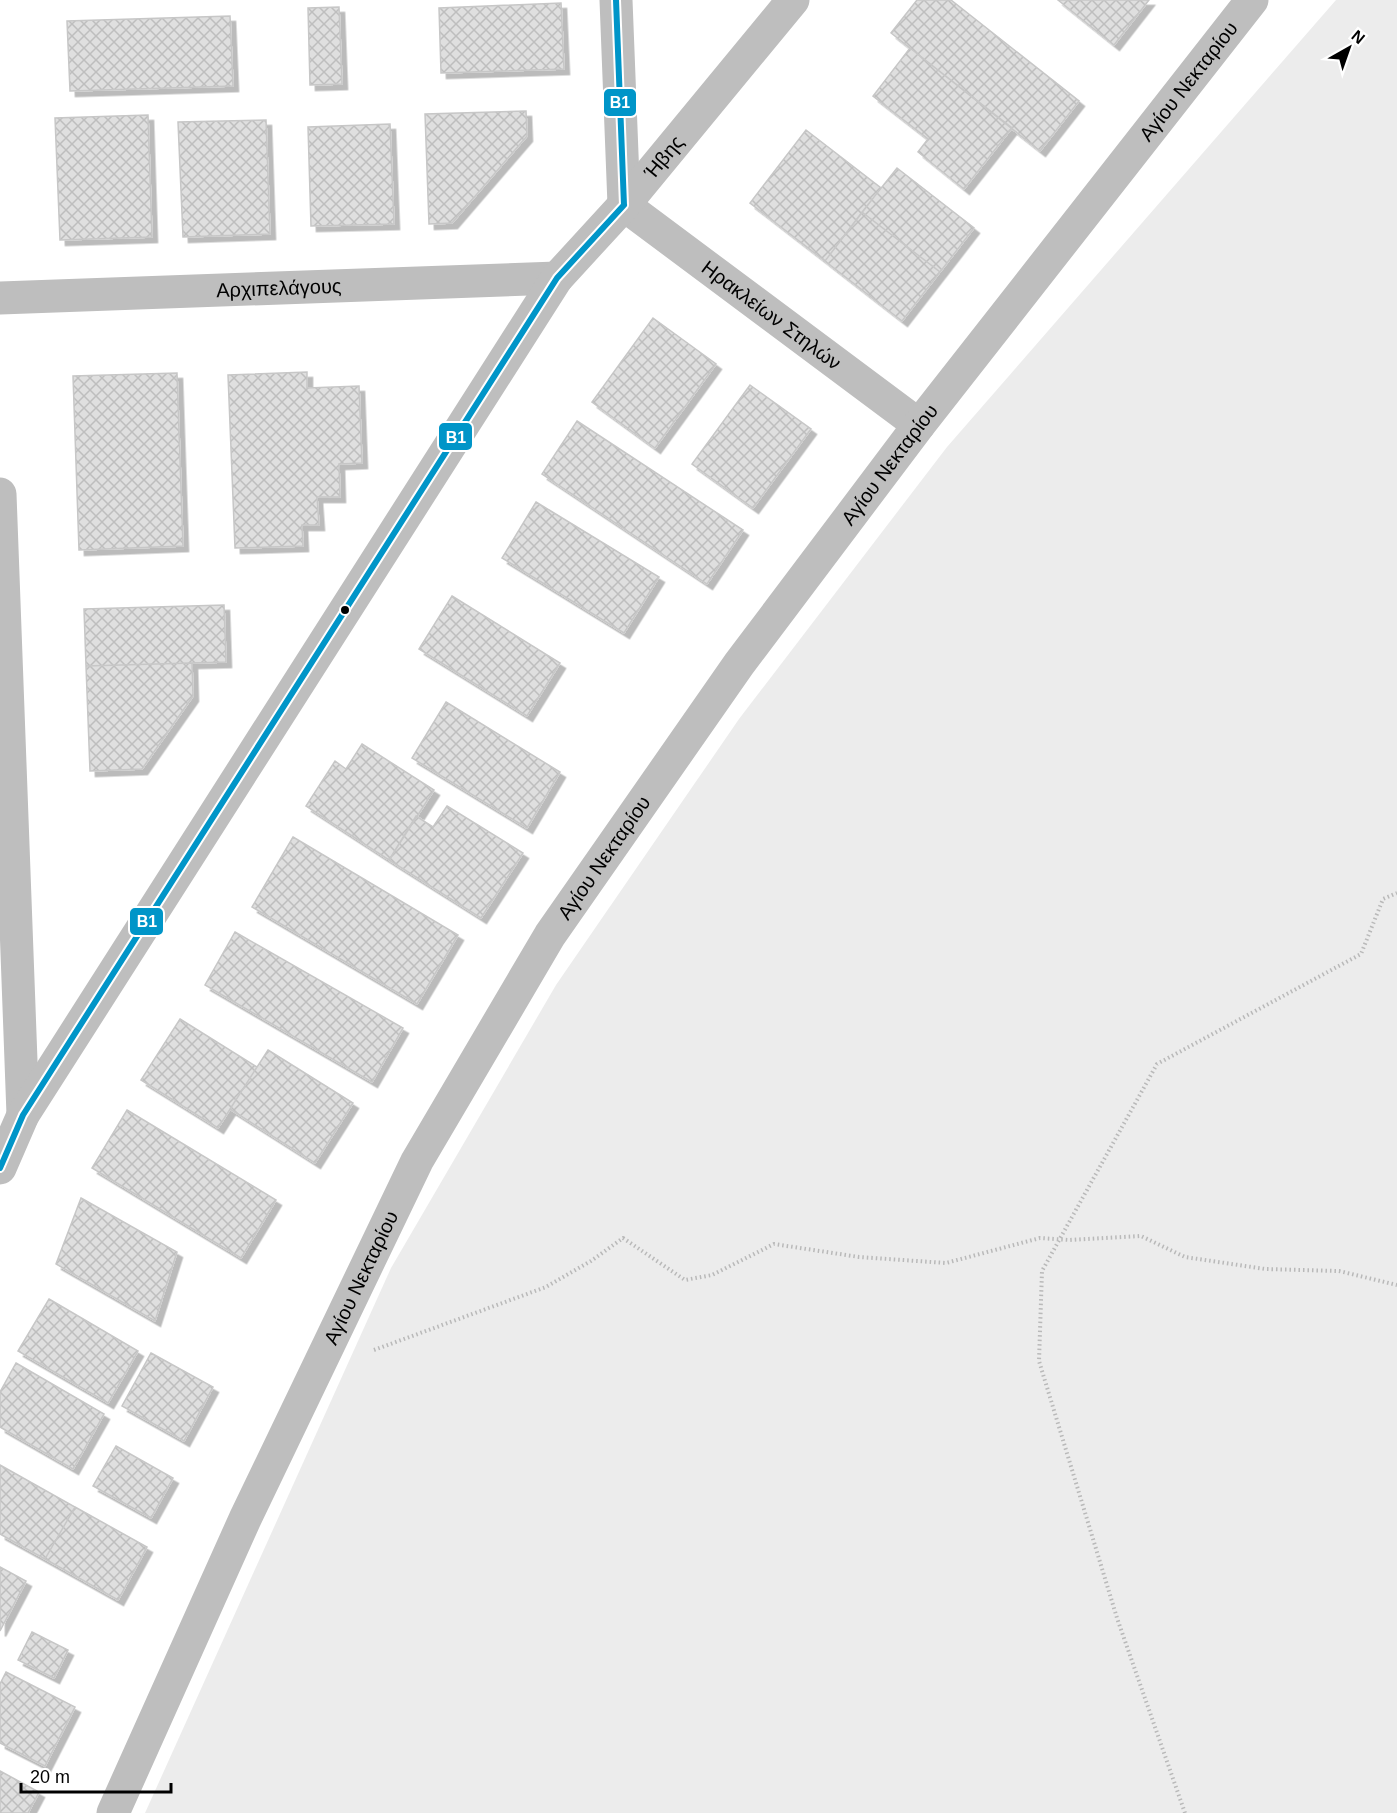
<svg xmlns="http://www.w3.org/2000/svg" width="1397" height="1813" font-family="Arial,sans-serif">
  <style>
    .green { fill: #ececec }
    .building { fill: url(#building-cross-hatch); stroke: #c7c7c7; stroke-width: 1.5; filter: url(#shadow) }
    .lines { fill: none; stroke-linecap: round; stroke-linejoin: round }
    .path { stroke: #b9b9b9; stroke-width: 4; stroke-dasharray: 1.5 3; stroke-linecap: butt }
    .minor { stroke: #bebebe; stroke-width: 33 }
    .bus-1-casing { stroke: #fff; stroke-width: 10 }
    .bus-1 { stroke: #0095c8; stroke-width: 6 }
    .bus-dot { fill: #000; stroke: #fff; stroke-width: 2 }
    .labels { text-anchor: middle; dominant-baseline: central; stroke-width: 6; stroke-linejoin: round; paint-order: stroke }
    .street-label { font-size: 20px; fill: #000; stroke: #fff }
    .line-badge { stroke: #fff; stroke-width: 2 }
    .badge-label { font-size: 16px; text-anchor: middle; font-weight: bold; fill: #fff }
  </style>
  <defs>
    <pattern id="building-cross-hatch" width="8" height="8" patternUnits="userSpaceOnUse" patternTransform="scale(1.5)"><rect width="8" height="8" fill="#dfdfdf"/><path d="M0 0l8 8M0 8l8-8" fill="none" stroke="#bebebe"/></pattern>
    <filter id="shadow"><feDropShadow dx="5.5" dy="5.5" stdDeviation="0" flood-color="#0004"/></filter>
  </defs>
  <rect width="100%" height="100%" fill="#fff"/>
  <path class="green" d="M 1336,0 L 1397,0 L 1397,1813 L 145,1813 L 391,1268 L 556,985 L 739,719 L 947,447 Z"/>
  <path class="building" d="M 917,0 L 951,0 L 1079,101 L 1040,151 L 891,33 Z
    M 1058,0 L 1149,0 L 1114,45 Z
    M 561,3 L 564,69 L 441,73 L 439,8 Z
    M 339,7 L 342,84 L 310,85 L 308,8 Z
    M 230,16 L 233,86 L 70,91 L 67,21 Z
    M 910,48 L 1012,128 L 964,189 L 918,152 L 928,139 L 873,96 Z
    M 526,111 L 527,136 L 452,223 L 429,224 L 425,114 Z
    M 148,115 L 152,237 L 60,240 L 55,118 Z
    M 266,120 L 270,234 L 183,237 L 178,122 Z
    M 390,124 L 394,224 L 311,226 L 308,127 Z
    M 806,130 L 881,188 L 825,261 L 750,203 Z
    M 897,168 L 974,228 L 940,272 L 862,212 Z
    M 862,212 L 940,272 L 902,321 L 825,261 Z
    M 653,318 L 716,364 L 655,448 L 592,402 Z
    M 307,372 L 307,388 L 359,386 L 362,463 L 339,464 L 340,497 L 317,497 L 319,525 L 302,525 L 303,546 L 235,548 L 228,375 Z
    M 177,373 L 183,546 L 79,550 L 73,376 Z
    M 750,385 L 811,429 L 753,508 L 692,464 Z
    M 577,421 L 743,530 L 707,584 L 542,474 Z
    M 536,502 L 659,577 L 624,633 L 502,558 Z
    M 452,596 L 560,663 L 527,716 L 419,649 Z
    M 224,605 L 226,662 L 86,666 L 84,609 Z
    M 192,663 L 193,696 L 142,769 L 90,771 L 86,666 Z
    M 446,702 L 560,772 L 527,828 L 412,758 Z
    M 362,744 L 434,790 L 389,860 L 306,806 L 335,761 L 346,769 Z
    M 447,806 L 523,853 L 481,918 L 389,860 L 416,816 L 433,827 Z
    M 293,837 L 458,935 L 417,1004 L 252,907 Z
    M 235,932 L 403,1028 L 372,1082 L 205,985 Z
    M 180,1019 L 257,1067 L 218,1128 L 141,1080 Z
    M 268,1050 L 353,1103 L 315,1163 L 230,1109 Z
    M 127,1110 L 276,1200 L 241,1258 L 92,1168 Z
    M 81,1198 L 177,1252 L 155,1321 L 56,1264 Z
    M 49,1299 L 138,1351 L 108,1403 L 18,1351 Z
    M 151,1353 L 213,1387 L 184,1441 L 122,1406 Z
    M 16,1363 L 104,1414 L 73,1469 L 0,1427 L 0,1392 Z
    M 116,1446 L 173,1478 L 151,1518 L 93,1486 Z
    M 0,1465 L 75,1507 L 45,1559 L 0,1534 Z
    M 75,1507 L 147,1547 L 118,1600 L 45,1559 Z
    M 0,1567 L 26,1581 L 0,1631 Z
    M 32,1632 L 68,1650 L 54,1678 L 18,1660 Z
    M 6,1672 L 75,1707 L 45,1766 L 0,1743 L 0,1684 Z
    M 0,1771 L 39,1792 L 28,1813 L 0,1813 Z"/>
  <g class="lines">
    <path class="path" d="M 374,1350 L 546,1287 L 591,1261 L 623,1238 L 685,1280 L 712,1275 L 774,1244 L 859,1257 L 946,1263 L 1040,1238 L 1069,1240 L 1141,1236 L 1185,1257 L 1265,1269 L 1339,1271 L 1397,1285
      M 1185,1813 L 1117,1618 L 1039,1361 L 1042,1271 L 1157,1064 L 1361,954 L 1383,899 L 1397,893"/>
    <g class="minor">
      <path d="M 616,0 L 624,205"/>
      <path id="s1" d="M 624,205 L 919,425"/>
      <path id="s2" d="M 0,298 L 557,278"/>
      <path d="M 0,494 L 23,1115"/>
      <path id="s3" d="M 0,1168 L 23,1115 L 557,278 L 624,205 L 793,0"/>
      <path id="s4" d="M 113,1813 L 245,1519 L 417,1161 L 550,935 L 739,664 L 919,425 L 1252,0"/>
    </g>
    <defs>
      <path id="bus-1" d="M 616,0 L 624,205
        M 0,1168 L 23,1115 L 557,278 L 624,205"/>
    </defs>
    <use href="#bus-1" class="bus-1-casing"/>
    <use href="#bus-1" class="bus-1"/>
  </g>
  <circle class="bus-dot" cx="345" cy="610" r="5"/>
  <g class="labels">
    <g class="street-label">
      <text stroke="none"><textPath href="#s4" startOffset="2048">Αγίου Νεκταρίου</textPath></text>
      <text stroke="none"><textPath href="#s3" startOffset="1212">Ήβης</textPath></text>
      <text stroke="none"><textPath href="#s2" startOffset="279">Αρχιπελάγους</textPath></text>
      <text stroke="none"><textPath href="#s1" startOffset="184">Ηρακλείων Στηλών</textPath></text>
      <text stroke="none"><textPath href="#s4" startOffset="1562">Αγίου Νεκταρίου</textPath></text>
      <text stroke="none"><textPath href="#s4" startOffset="1076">Αγίου Νεκταρίου</textPath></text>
      <text stroke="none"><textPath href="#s4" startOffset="590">Αγίου Νεκταρίου</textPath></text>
    </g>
  </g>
  <g class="line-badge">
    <rect x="603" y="88" width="34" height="29" rx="6" fill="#0095c8"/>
    <rect x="438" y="422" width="35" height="29" rx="6" fill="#0095c8"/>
    <rect x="129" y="907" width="35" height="29" rx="6" fill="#0095c8"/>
  </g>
  <g class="badge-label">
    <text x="620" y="108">Β1</text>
    <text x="456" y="443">Β1</text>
    <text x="147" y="927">Β1</text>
  </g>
  <g transform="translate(1349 48) rotate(40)" stroke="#ffffff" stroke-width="4.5" paint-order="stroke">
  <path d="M0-4.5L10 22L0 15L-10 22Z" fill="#000000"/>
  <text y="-9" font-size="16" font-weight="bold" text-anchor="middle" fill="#000000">N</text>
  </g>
  <path d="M21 1783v9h150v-9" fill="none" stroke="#000000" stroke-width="3"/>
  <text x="30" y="1783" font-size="18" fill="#000000" stroke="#ffffff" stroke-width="4.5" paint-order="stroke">20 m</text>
</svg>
